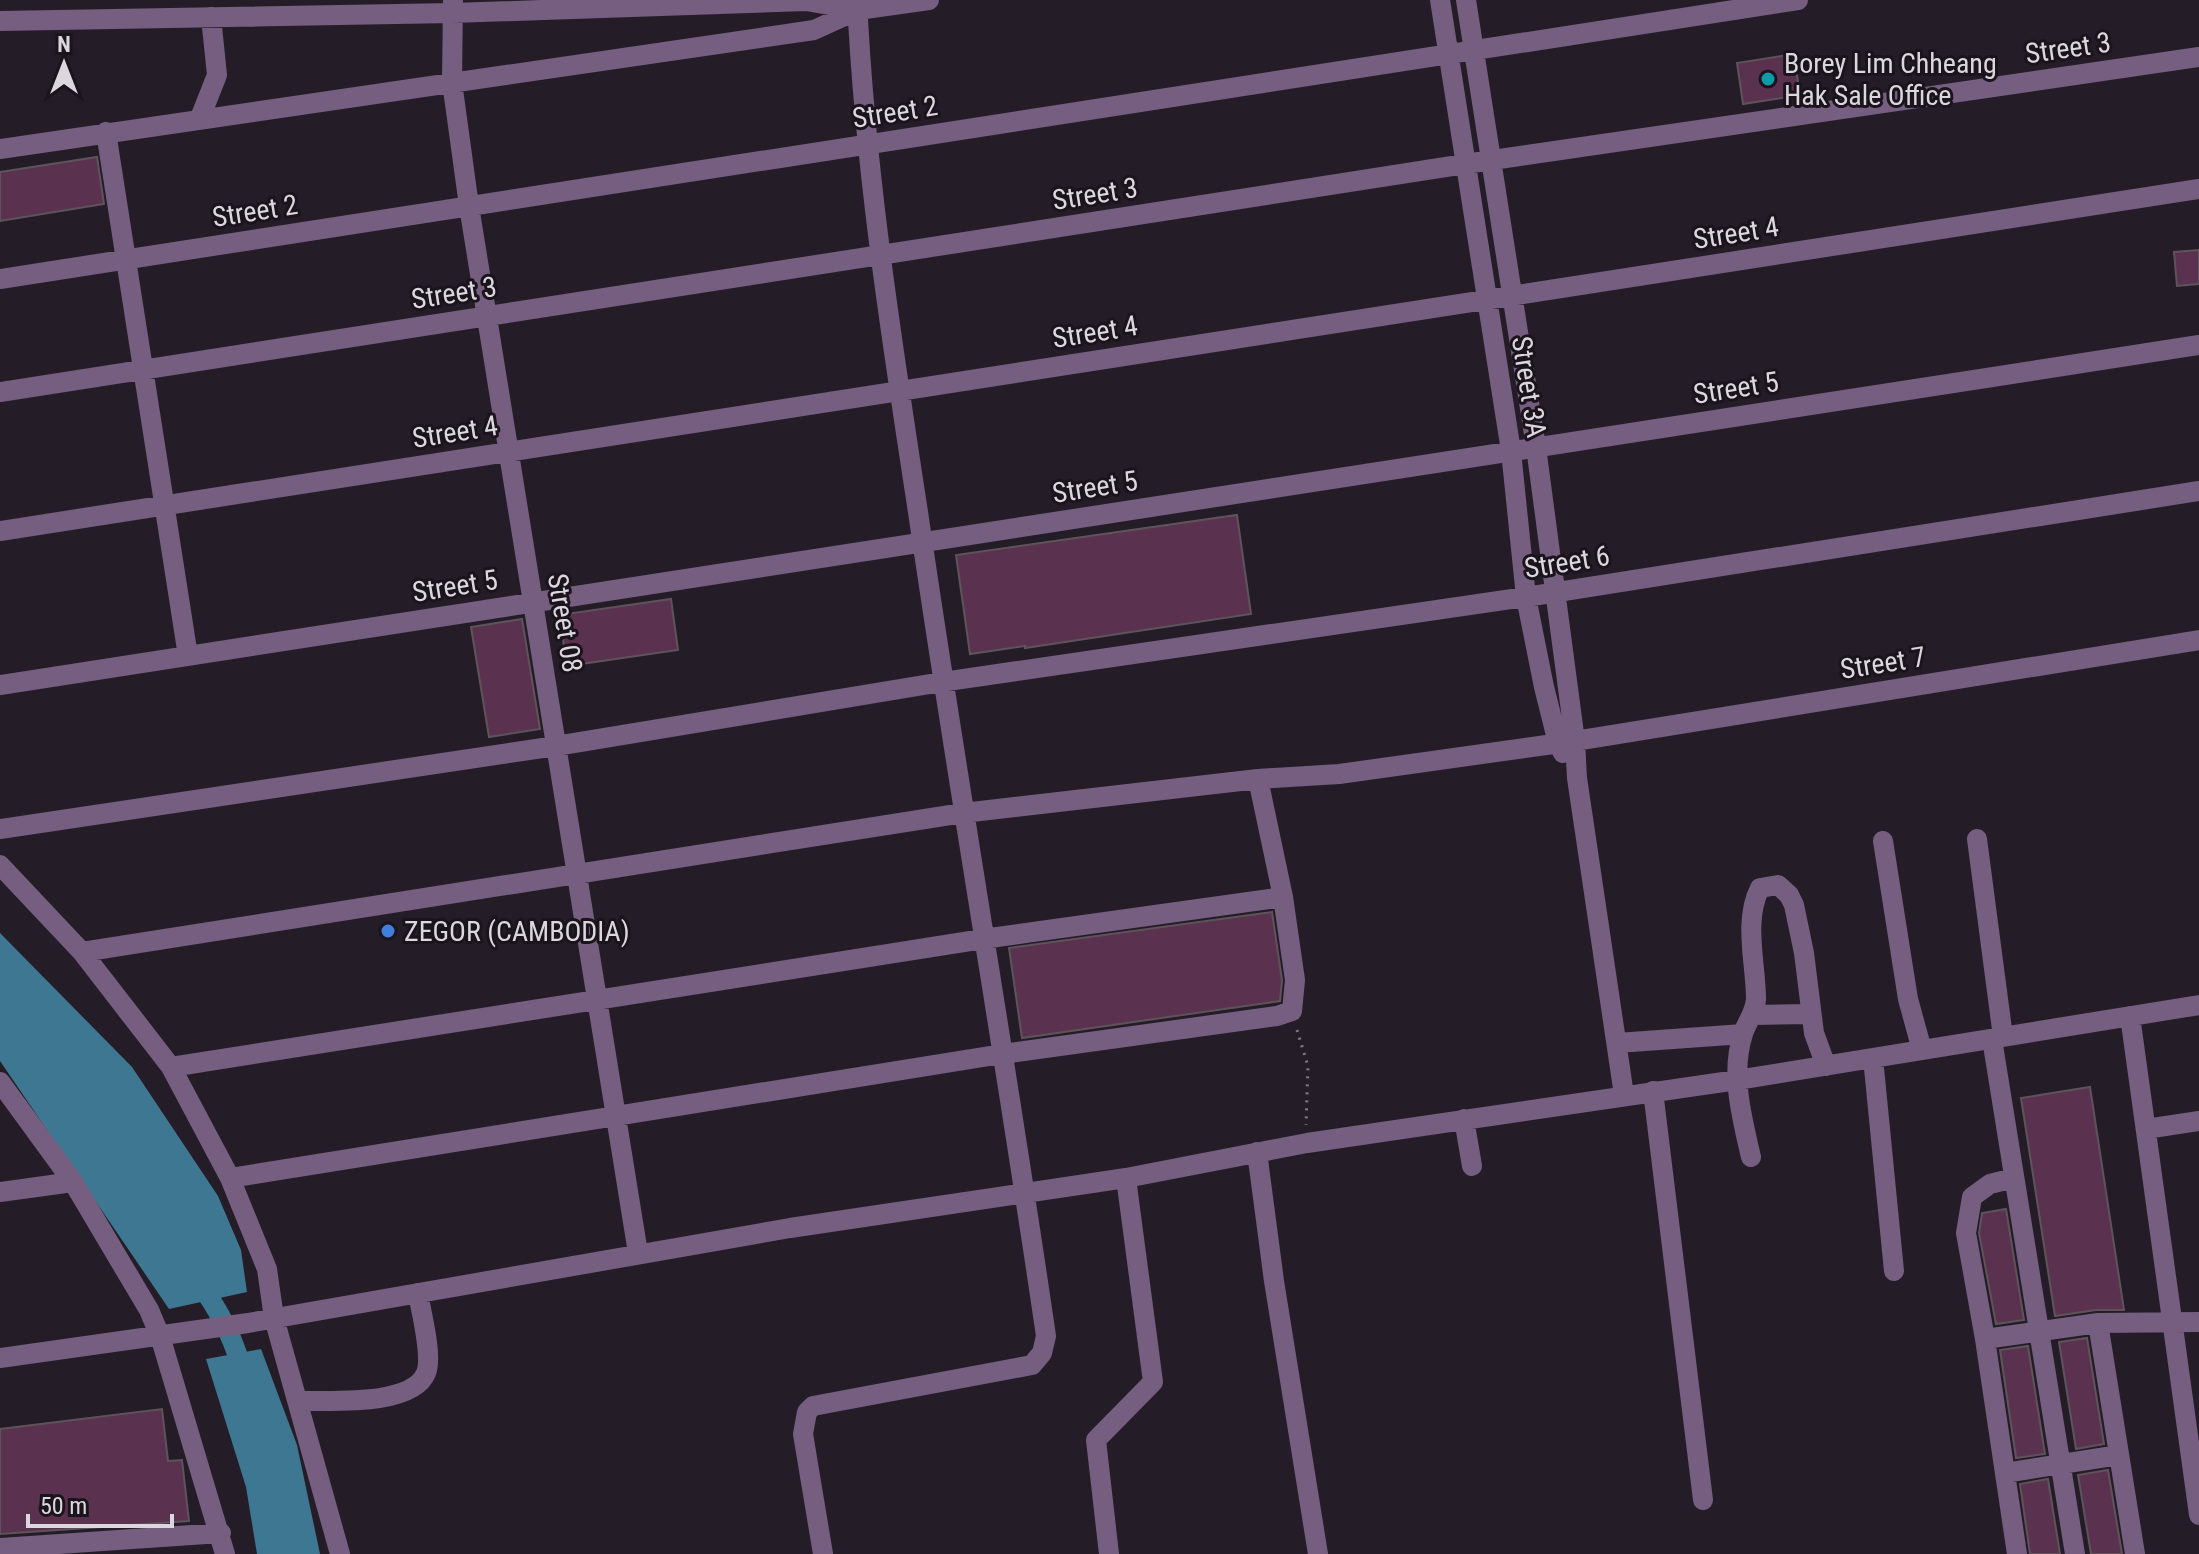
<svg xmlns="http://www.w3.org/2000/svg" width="2199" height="1554" font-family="'Roboto Condensed',sans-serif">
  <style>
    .water { fill: #3e7791 }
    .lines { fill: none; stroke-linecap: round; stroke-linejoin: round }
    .canal { stroke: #3e7791; stroke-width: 20 }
    .building { fill: #5a324f; stroke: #5f535b; stroke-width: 2 }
    .path { stroke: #817b83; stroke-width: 3; stroke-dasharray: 2 6; stroke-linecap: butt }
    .minor { stroke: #755e80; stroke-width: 20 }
    .culture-dot { fill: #0f9aa8; stroke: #1b141d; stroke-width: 3 }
    .shop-dot { fill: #3f7fe0; stroke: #1b141d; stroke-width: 3 }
    .labels { text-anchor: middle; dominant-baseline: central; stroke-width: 6; stroke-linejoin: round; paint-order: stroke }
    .street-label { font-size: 28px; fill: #dcd7de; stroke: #1b141d }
    .poi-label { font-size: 28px; fill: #dcd7de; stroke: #1b141d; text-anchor: start }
  </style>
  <rect width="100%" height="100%" fill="#241d27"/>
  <path class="water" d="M 0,933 L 132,1067 L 218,1196 L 241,1250 L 247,1292 L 169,1309 L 0,1061 Z
    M 261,1349 L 297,1445 L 320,1554 L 257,1554 L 246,1487 L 206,1359 Z"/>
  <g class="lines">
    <path class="canal" d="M 196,1279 C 219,1309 236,1341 244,1379"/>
  </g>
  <path class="building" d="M 1794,54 L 1800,95 L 1743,104 L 1737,63 Z
    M 97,157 L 104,204 L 0,221 L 0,172 Z
    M 2199,250 L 2199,284 L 2177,286 L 2174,252 Z
    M 1237,515 L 1251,614 L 1025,648 L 1025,646 L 970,654 L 956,555 Z
    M 671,599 L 678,650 L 567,666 L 559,615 Z
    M 522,619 L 540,729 L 489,737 L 471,627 Z
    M 1272,912 L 1282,980 L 1280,1001 L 1022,1038 L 1009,948 Z
    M 2090,1087 L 2124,1310 L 2096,1310 L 2055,1316 L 2021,1098 Z
    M 2006,1209 L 2024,1320 L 1996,1324 L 1979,1233 L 1982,1213 Z
    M 2087,1338 L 2104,1444 L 2076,1449 L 2059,1342 Z
    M 2028,1346 L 2045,1454 L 2016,1458 L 2000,1350 Z
    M 162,1409 L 168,1461 L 182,1460 L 189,1521 L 0,1534 L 0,1429 Z
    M 2108,1470 L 2122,1554 L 2091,1554 L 2078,1475 Z
    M 2048,1479 L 2060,1554 L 2030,1554 L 2020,1484 Z"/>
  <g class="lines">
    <path class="path" d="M 1297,1030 L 1308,1066 L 1306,1125"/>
    <path class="minor" d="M 453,0 L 452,82 L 469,206 L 638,1253
      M 1440,0 L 1511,451 L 1526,597 L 1544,687 L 1558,743 L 1563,753
      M 1466,0 L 1536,447 L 1575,741 L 1577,778 L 1624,1095
      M 0,21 L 453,13 L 806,1 L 858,10
      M 200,118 L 217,75 L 211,17
      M 106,132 L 188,656
      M 0,149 L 814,30 L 858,10 L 929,0
      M 0,279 L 1798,0
      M 0,392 L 1465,164 L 2199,57
      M 0,531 L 2199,189
      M 0,685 L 2199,345
      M 0,829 L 556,746 L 942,682 L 1526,597 L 2199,491
      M 1977,839 L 2003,1037
      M 1883,841 L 1908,999 L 1922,1050
      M 0,865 L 82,952 L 171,1067 L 230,1178 L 267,1269 L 274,1318 L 340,1554
      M 82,952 L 963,813 L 1258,779 L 1339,774 L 1575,741 L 2199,640
      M 1754,1015 L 1811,1014
      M 2130,1016 L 2199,1515
      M 1992,1039 L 2075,1554
      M 1617,1043 L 1743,1034
      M 1873,1058 L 1894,1271
      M 171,1067 L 983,939 L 1283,897
      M 0,1082 L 73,1182 L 149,1310 L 160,1336 L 225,1554
      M 1653,1091 L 1703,1500
      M 1464,1119 L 1472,1166
      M 2146,1129 L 2199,1121
      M 1257,1152 L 1274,1281 L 1318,1554
      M 1751,1157 C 1742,1118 1730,1074 1743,1034 C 1747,1021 1755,1014 1756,999 C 1756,964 1743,921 1760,888 L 1778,885 L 1789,895 L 1794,905 L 1804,953 L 1814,1033 L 1826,1066
      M 230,1178 L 1002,1054 L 1277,1016 L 1292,1011 L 1295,980 L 1283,897 L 1258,779
      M 2014,1178 L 1990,1184 L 1972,1197 L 1966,1233 L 1985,1339 L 2017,1554
      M 0,1192 L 73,1182
      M 2098,1323 L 2135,1554
      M 1985,1339 L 2098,1323 L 2199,1322
      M 0,1358 L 248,1323 L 790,1228 L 1126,1178 L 1307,1143 L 1737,1080 L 2199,1005
      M 297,1401 C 329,1400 412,1407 426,1373 C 433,1356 421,1312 418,1293
      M 2005,1473 L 2119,1455
      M 0,1548 L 221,1533
      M 823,1554 L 803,1434 L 807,1412 L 813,1406 L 1032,1365 L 1042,1353 L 1046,1336 C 1006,1061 958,787 918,512 C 892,342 865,171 857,0
      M 1109,1554 L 1096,1440 L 1153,1382 L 1126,1178"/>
  </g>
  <circle class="culture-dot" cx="1768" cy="79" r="8"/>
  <circle class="shop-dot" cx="388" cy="931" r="8"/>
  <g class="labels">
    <g class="street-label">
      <text transform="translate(2068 48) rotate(-8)">Street 3</text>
      <text transform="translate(895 112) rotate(-9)">Street 2</text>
      <text transform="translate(1095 194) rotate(-9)">Street 3</text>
      <text transform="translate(255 211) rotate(-9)">Street 2</text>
      <text transform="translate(1736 233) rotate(-9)">Street 4</text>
      <text transform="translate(454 293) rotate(-9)">Street 3</text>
      <text transform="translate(1095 332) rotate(-9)">Street 4</text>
      <text transform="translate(1529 387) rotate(81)">Street 3A</text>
      <text transform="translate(1736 388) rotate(-9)">Street 5</text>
      <text transform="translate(455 432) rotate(-9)">Street 4</text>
      <text transform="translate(1095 487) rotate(-9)">Street 5</text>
      <text transform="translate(1567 562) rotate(-9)">Street 6</text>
      <text transform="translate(455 586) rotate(-9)">Street 5</text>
      <text transform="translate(565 623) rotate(81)">Street 08</text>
      <text transform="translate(1883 663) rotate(-9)">Street 7</text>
    </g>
    <g class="poi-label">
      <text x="1784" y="63">Borey Lim Chheang<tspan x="1784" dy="32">Hak Sale Office</tspan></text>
      <text x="404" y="931">ZEGOR (CAMBODIA)</text>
    </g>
  </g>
  <g transform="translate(64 64)" stroke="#1b141d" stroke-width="6" paint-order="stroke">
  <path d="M0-6L14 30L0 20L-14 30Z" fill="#dcd7de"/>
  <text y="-12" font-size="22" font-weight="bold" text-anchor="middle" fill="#dcd7de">N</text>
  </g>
  <path d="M28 1514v12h144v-12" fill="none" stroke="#dcd7de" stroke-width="4"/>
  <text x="40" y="1514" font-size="24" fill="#dcd7de" stroke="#1b141d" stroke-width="6" paint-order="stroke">50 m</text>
</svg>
